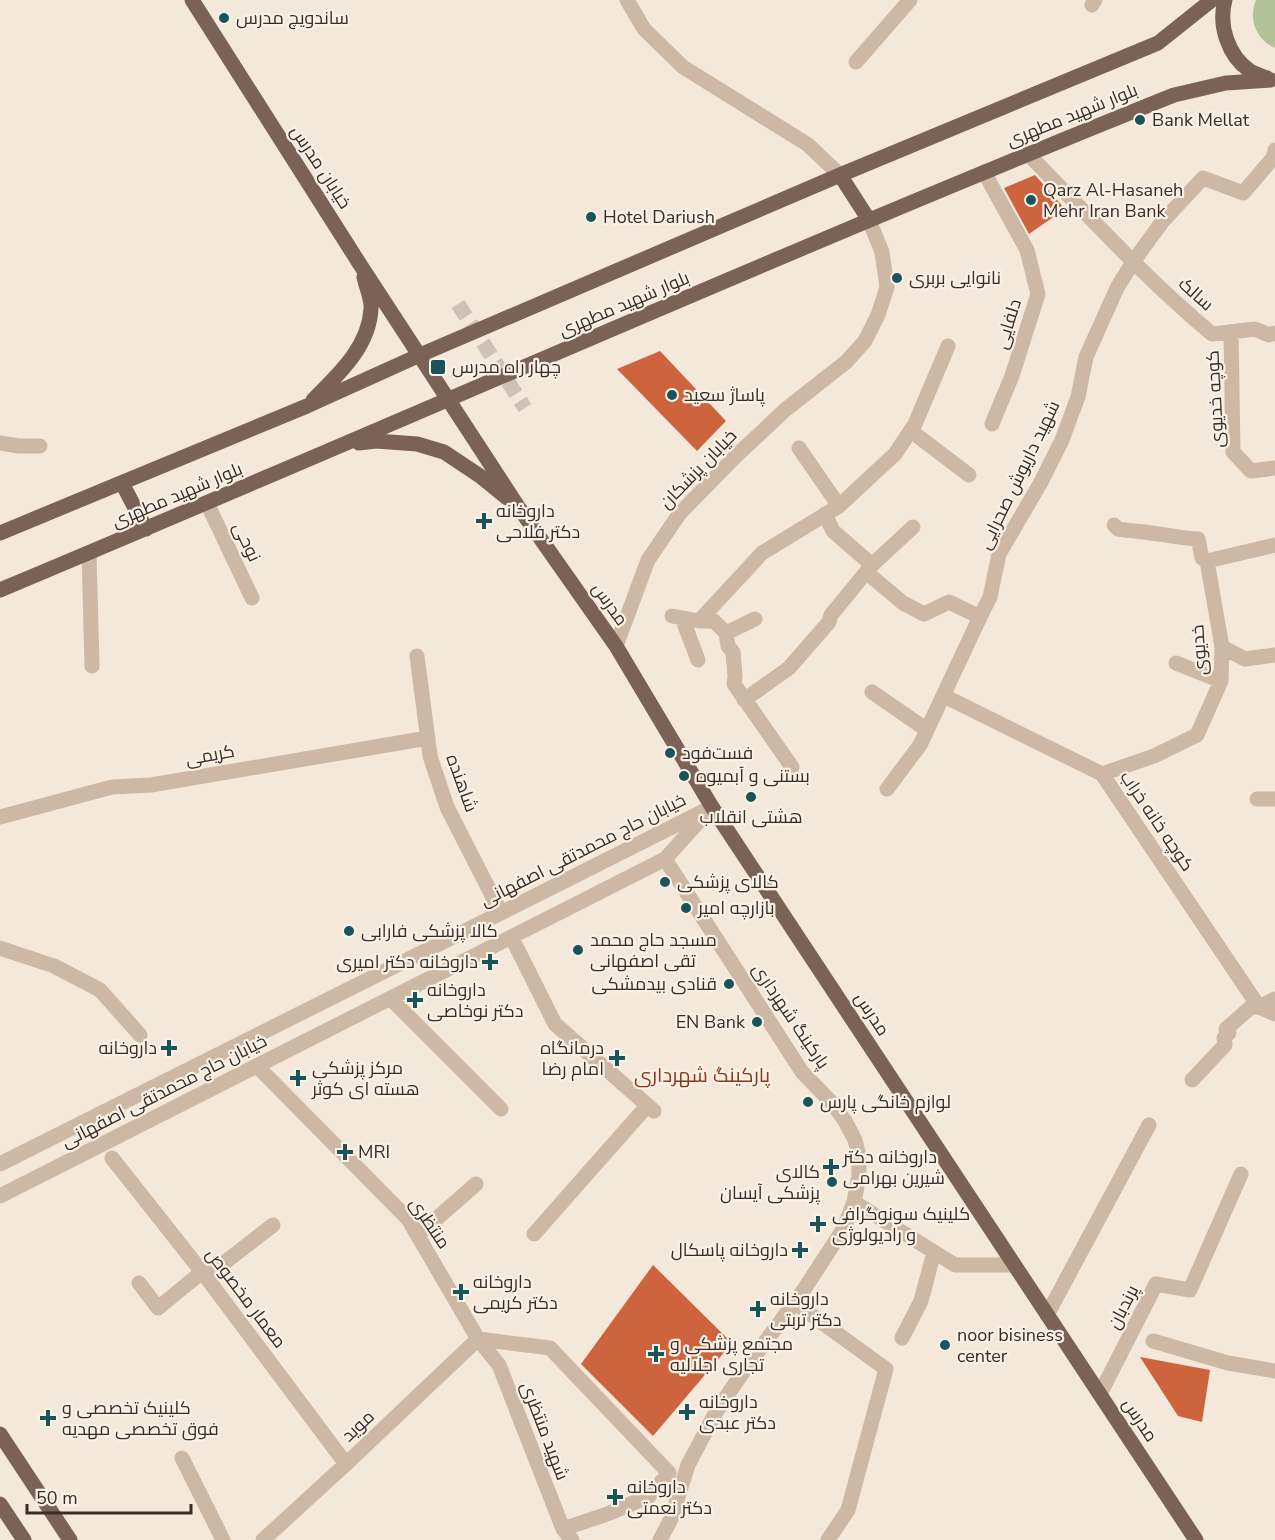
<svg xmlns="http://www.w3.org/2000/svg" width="1275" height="1540" font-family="'Nunito Sans',Cairo,sans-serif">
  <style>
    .green { fill: #b3c398 }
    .building { fill: #cd643d }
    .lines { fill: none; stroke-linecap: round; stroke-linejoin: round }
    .minor-tunnel { stroke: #cdc2b5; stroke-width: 15; stroke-dasharray: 15 8; stroke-linecap: butt }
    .minor { stroke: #ccb8a4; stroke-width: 15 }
    .major { stroke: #7a6356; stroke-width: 15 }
    .poi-dot { fill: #19545b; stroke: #faf1e6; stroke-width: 2 }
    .labels { text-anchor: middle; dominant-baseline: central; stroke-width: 4.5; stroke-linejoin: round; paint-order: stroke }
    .poi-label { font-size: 18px; fill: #372c26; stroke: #faf1e6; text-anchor: start }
    .street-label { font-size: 18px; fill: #372c26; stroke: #faf1e6 }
    .neighbourhood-label { font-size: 20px; fill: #8a391b; stroke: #faf1e6 }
  </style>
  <rect width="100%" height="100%" fill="#f3e8d9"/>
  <path class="green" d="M 1256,0 L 1275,0 L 1275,48 C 1256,40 1248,19 1256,0 Z"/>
  <path class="building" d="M 1035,175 L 1065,209 L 1029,234 L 1004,188 Z
    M 660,351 L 726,421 L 697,451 L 617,369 Z
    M 653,1265 L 732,1343 L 653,1436 L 581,1364 Z
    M 1140,1357 L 1210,1370 L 1202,1422 L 1178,1416 Z"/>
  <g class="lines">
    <path class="minor-tunnel" d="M 458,304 L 525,408"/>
    <path class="minor" d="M 627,0 L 644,29 L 683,67 L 807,144 L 840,175
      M 1092,5 L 1095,0
      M 856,62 L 910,0
      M 1028,154 C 1088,215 1146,279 1212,334 L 1255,329 L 1269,335 L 1275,333
      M 984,172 L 1027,250 L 1038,294 L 1012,376 L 992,424
      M 1231,332 L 1233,452 L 1251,471 L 1275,468
      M 911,431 L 969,475
      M 0,443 L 19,446 L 40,446
      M 799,448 L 839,506
      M 207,503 L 252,598
      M 825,514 L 833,531 L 872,565
      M 1114,525 L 1118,529 C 1129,531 1140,531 1151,533 C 1167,535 1182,538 1198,539 L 1202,558 L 1207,561
      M 89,553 L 92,666
      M 866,572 L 903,603 L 924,614 L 949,602 L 980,617
      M 672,616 L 699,621 L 762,553 L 839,506 L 895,454 L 915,424 L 948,346
      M 682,618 L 698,660
      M 699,621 L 714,621 L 726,633 L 755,619
      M 726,633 L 728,646 L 733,652 L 735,676 L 734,684 L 792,767
      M 616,646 L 648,560 L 680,513 L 735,457 L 785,410 L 846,362 L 865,341 L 878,315 L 887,287 L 882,252 L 869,220
      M 1222,647 L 1245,659 L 1275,655
      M 417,656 L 430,756 L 447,807 L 501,913
      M 1176,663 L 1221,681
      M 872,692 L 927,730
      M 944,696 L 1102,774 L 1259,1007
      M 744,700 L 789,668 L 829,622 L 831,615 L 872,565 L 913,527
      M 1102,774 L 1154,756 L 1197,735 L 1221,681 L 1222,647 L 1207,561 L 1275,545
      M 887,789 L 920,745 L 980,617 L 990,597 L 999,554 L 1041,482 L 1062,440 L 1078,397 L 1086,357 L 1117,288 L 1133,262 L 1162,222 L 1203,178 L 1243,193 L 1273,158 L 1275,150
      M 1257,799 L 1275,799
      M 0,817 L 112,787 L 151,785 L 428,738
      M 512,938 L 555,1024 L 654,1111
      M 0,948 L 54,966 L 100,990 L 140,1035
      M 391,999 L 501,1109
      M 1259,1007 L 1275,999
      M 257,1066 L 408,1219 L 478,1339 L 499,1365 L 563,1529 L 572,1540
      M 1192,1080 L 1225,1045 L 1224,1038 L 1229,1033 L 1226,1029 L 1251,1007 L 1259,1007 L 1275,1014
      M 112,1158 L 206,1277 L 346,1464
      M 0,1164 L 704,811
      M 0,1196 L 665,859 L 712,807
      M 854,1202 L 955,1265 L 1014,1265
      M 534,1234 L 647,1106
      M 418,1235 L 476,1184
      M 206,1277 L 273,1225
      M 139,1283 L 158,1308 L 202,1272
      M 795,1303 L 886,1369 L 848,1510 L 828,1540
      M 1047,1315 L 1149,1125
      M 902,1338 L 921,1301 L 934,1252
      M 478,1339 L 550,1348 L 669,1473 L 649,1496 L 610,1513 L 563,1529
      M 1153,1341 L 1228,1363 L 1275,1371
      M 1100,1394 L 1156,1284 L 1190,1290 L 1241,1174
      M 182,1458 L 223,1540
      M 263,1540 L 346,1464 L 478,1339
      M 660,1540 L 671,1519 L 688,1465 L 716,1412 L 743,1372 L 803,1291 L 844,1228 L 854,1202 L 859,1176 L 859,1156 L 855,1140 L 845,1121 L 833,1104 L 802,1072 L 665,859"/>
    <path class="major" d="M 192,0 L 361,266 L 519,508 L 616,646 L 712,807 L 1196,1540
      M 1225,0 C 1218,25 1228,56 1250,71 C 1255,74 1262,76 1267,78
      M 840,175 L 869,220
      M 313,400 C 338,375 369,347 371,309 C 372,299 366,287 364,277
      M 359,443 L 376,441 L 417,444 L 444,452 L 480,476 L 507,498
      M 122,483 L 146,529
      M 0,533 L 307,406 L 420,355 L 840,175 L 1158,43 L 1212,0
      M 0,590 C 392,426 780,253 1174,95 L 1226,83 L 1271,80
      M 0,1434 L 70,1540
      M 0,1504 L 24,1540"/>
  </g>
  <g class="poi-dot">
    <circle cx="224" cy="18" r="6"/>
    <circle cx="1140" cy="120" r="6"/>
    <circle cx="1031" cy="200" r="6"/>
    <circle cx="591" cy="217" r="6"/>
    <circle cx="897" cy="278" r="6"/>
    <rect x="430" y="359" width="16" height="16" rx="3"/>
    <circle cx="672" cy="395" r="6"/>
    <path d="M481 512h6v6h6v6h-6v6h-6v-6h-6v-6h6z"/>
    <circle cx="670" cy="753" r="6"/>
    <circle cx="684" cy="776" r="6"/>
    <circle cx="751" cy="797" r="6"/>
    <circle cx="665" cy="882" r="6"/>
    <circle cx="686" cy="908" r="6"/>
    <circle cx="349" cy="931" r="6"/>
    <circle cx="578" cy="950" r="6"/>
    <path d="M487 953h6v6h6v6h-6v6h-6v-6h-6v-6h6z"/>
    <circle cx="729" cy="984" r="6"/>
    <path d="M412 991h6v6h6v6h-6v6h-6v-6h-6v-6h6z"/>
    <circle cx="757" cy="1022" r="6"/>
    <path d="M166 1039h6v6h6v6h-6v6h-6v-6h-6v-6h6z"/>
    <path d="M614 1049h6v6h6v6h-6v6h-6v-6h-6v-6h6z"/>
    <path d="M295 1069h6v6h6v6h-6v6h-6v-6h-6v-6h6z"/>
    <circle cx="808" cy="1102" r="6"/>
    <path d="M342 1143h6v6h6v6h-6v6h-6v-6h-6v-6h6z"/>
    <path d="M828 1158h6v6h6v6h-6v6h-6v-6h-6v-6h6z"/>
    <circle cx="832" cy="1182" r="6"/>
    <path d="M815 1215h6v6h6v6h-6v6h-6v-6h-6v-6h6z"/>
    <path d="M797 1241h6v6h6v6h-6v6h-6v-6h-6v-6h6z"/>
    <path d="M458 1283h6v6h6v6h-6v6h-6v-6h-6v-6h6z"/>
    <path d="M755 1300h6v6h6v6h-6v6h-6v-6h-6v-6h6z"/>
    <circle cx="945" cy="1345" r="6"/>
    <path d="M653 1345h6v6h6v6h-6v6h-6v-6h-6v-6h6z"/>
    <path d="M684 1403h6v6h6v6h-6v6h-6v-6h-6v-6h6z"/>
    <path d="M45 1409h6v6h6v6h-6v6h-6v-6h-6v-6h6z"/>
    <path d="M612 1488h6v6h6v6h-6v6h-6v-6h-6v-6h6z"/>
  </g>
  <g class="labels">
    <g class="poi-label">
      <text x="236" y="18">ساندویچ مدرس</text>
      <text x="1152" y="120">Bank Mellat</text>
      <text x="1043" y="190">Qarz Al-Hasaneh<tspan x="1043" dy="21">Mehr Iran Bank</tspan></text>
      <text x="603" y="217">Hotel Dariush</text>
      <text x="909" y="278">نانوایی بربری</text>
      <text x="452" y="367">چهار راه مدرس</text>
      <text x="684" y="395">پاساژ سعید</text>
      <text x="496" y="511">داروخانه<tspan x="496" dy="21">دکتر فلاحی</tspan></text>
      <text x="682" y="753">فست‌فود</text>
      <text x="696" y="776">بستنی و آبمیوه</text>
      <text x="751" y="817" text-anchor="middle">هشتی انقلاب</text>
      <text x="677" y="882">کالای پزشکی</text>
      <text x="698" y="908">بازارچه امیر</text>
      <text x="361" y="931">کالا پزشکی فارابی</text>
      <text x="590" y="940">مسجد حاج محمد<tspan x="590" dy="21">تقی اصفهانی</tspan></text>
      <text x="478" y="962" text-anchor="end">داروخانه دکتر امیری</text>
      <text x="717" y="984" text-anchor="end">قنادی بیدمشکی</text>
      <text x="427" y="990">داروخانه<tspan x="427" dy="21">دکتر نوخاصی</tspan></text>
      <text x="745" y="1022" text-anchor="end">EN Bank</text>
      <text x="157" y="1048" text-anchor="end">داروخانه</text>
      <text x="604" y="1048" text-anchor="end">درمانگاه<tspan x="604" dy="21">امام رضا</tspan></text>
      <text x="312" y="1068">مرکز پزشکی<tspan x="312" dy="21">هسته ای کوثر</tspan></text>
      <text x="820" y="1102">لوازم خانگی پارس</text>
      <text x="358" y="1152">MRI</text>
      <text x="843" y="1157">داروخانه دکتر<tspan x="843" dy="21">شیرین بهرامی</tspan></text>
      <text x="820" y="1172" text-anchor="end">کالای<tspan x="820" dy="21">پزشکی آیسان</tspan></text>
      <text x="832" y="1214">کلینیک سونوگرافی<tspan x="832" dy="21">و رادیولوژی</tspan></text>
      <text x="788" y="1250" text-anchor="end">داروخانه پاسکال</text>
      <text x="473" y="1282">داروخانه<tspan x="473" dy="21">دکتر کریمی</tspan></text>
      <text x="770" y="1299">داروخانه<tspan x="770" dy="21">دکتر تربتی</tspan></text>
      <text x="957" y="1335">noor bisiness<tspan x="957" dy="21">center</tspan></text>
      <text x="670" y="1344">مجتمع پزشکی و<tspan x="670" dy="21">تجاری اجلالیه</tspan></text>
      <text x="699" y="1402">داروخانه<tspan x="699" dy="21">دکتر عبدی</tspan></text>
      <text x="62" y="1408">کلینیک تخصصی و<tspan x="62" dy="21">فوق تخصصی مهدیه</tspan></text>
      <text x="627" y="1487">داروخانه<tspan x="627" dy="21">دکتر نعمتی</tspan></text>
    </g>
    <g class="street-label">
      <text transform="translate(1072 115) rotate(-22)">بلوار شهید مطهری</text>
      <text transform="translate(321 167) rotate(57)">خیابان مدرس</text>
      <text transform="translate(1196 294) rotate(42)">سالک</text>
      <text transform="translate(624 304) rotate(-23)">بلوار شهید مطهری</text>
      <text transform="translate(1008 324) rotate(-73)">دلفایی</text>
      <text transform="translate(1215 399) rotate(-93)">کوچه خدیوی</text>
      <text transform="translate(698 469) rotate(-46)">خیابان پزشکان</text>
      <text transform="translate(1019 475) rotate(-64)">شهید داریوش صحرایی</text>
      <text transform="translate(177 495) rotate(-23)">بلوار شهید مطهری</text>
      <text transform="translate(247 542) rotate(65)">نوحی</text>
      <text transform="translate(610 604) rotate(55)">مدرس</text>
      <text transform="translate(1199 650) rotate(-94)">خدیوی</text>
      <text transform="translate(210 755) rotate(-10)">کریمی</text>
      <text transform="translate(462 783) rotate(70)">شاهنده</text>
      <text transform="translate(1157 821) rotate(56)">کوچه خانه خراب</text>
      <text transform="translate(583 850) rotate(-27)">خیابان حاج محمدتقی اصفهانی</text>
      <text transform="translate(872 1014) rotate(57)">مدرس</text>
      <text transform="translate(791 1016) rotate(56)">پارکینگ شهرداری</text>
      <text transform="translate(164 1091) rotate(-27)">خیابان حاج محمدتقی اصفهانی</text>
      <text transform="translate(430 1223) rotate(56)">منتظری</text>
      <text transform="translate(246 1298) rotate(53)">معمار مخصوص</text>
      <text transform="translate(1123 1307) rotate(-63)">پرندبان</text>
      <text transform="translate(1140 1420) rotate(57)">مدرس</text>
      <text transform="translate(358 1426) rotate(-43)">موید</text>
      <text transform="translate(545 1431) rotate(69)">شهید منتظری</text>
    </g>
    <g class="neighbourhood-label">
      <text x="702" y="1075">پارکینگ شهرداری</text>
    </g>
  </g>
  <path d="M27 1504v9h164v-9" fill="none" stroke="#372c26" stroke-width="3"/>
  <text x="36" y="1504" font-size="18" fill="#372c26" stroke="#faf1e6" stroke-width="4.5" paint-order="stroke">50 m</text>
</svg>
